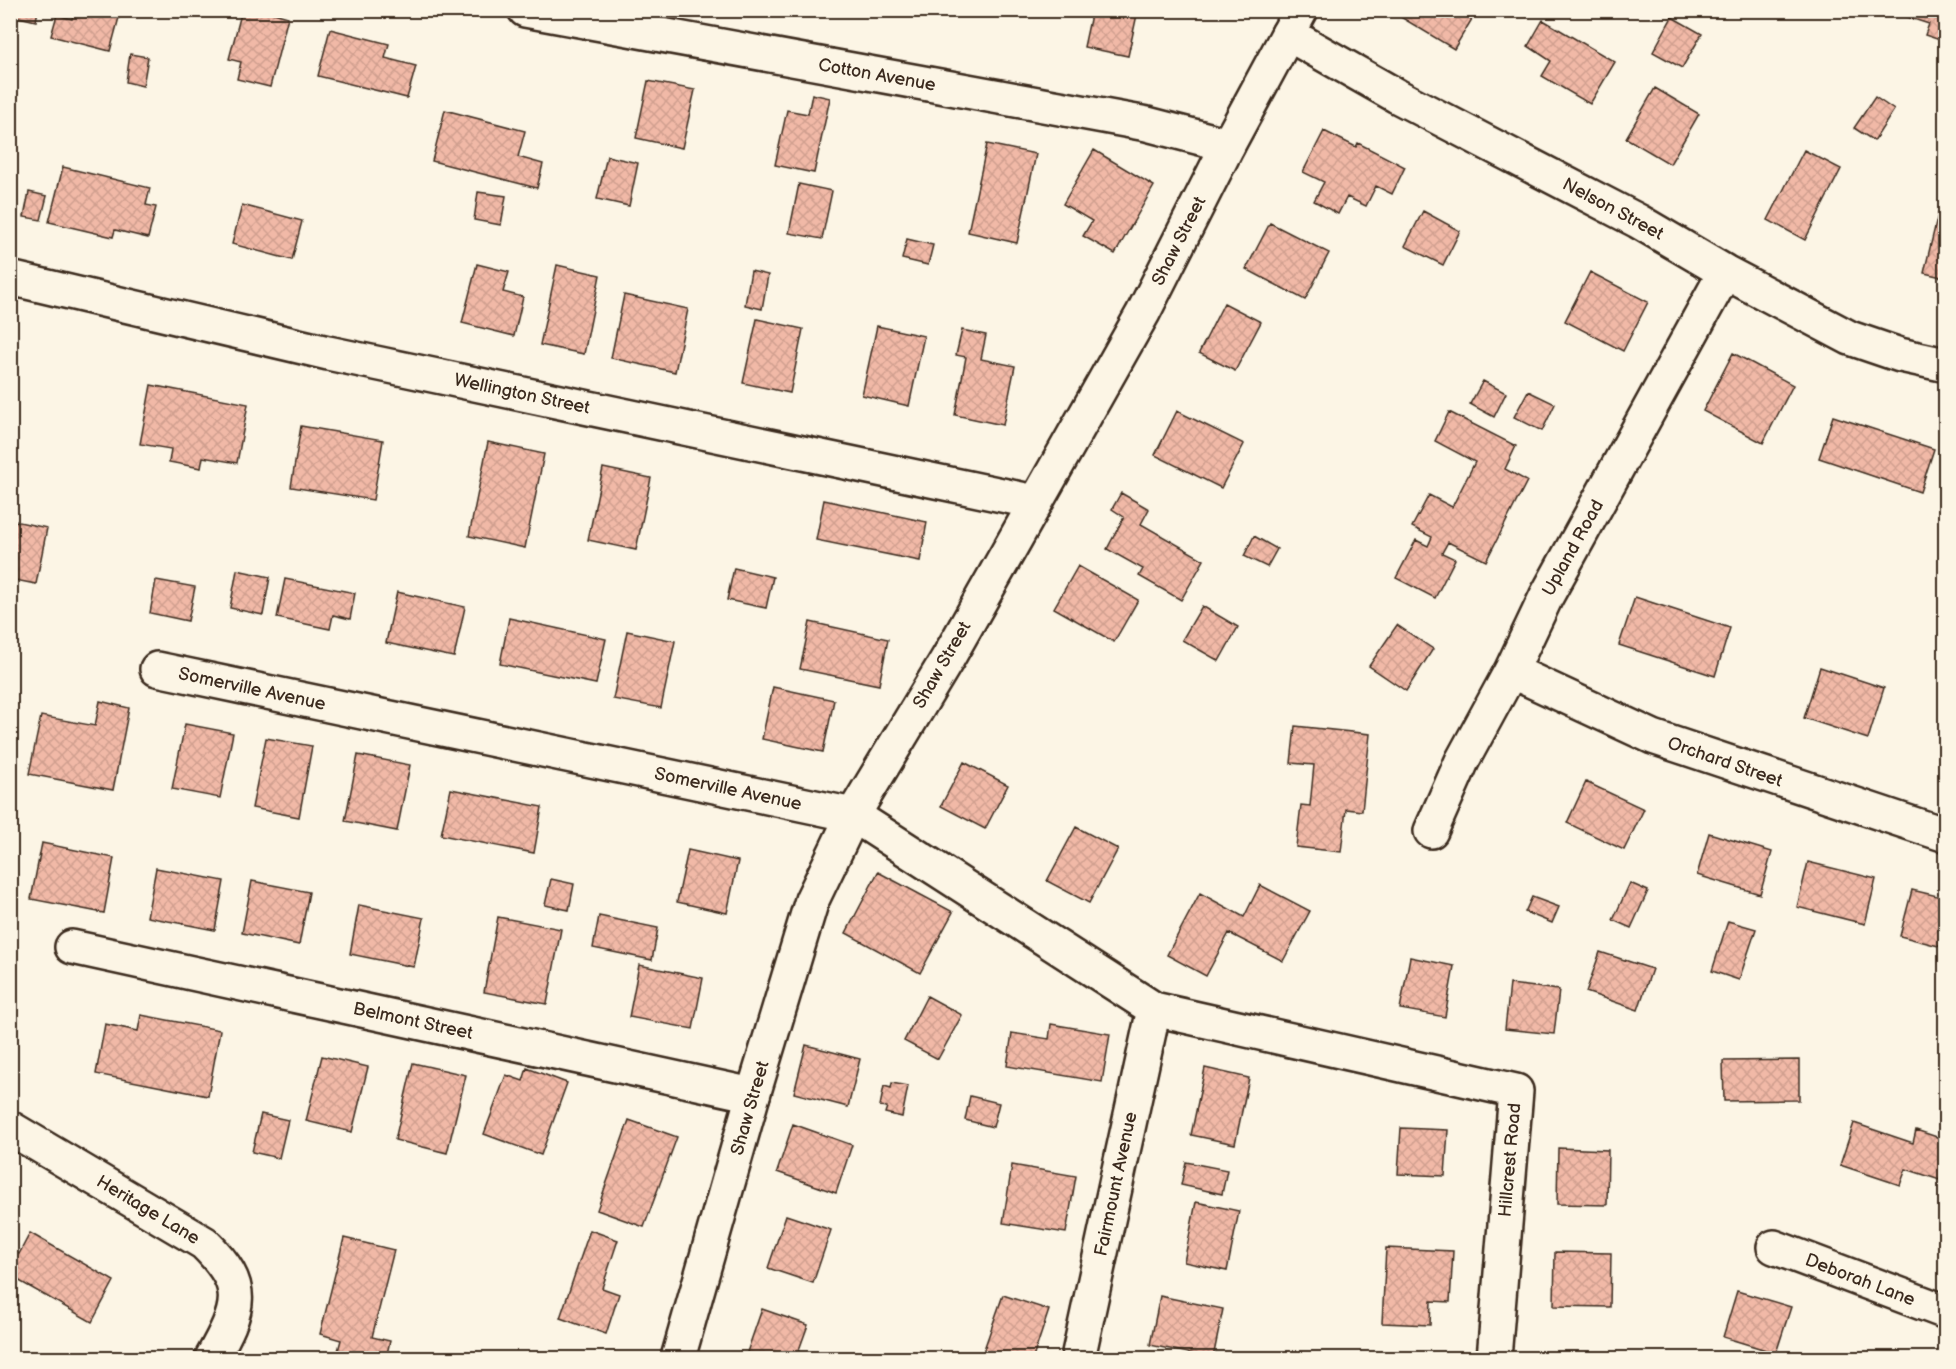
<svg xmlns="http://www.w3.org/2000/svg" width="1956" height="1369" font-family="'Balsamiq Sans',sans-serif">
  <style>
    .building { fill: url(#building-cross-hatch); stroke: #3b2a1e; stroke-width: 1.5 }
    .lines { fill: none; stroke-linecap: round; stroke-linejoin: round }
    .street-casing { stroke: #3b2a1e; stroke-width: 38 }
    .secondary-casing { stroke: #3b2a1e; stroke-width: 38 }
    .street { stroke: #fcf5e5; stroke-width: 33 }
    .secondary { stroke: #fcf5e5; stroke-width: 33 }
    .labels { text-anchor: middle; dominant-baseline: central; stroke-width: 6; stroke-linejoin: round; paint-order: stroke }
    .street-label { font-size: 18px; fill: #3b2a1e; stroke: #fcf5e5 }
  </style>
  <defs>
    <pattern id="building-cross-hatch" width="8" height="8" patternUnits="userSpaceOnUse" patternTransform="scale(1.5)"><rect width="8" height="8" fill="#f1b9a7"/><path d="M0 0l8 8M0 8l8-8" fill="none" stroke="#d09f8f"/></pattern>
  </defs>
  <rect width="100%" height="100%" fill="#fcf5e5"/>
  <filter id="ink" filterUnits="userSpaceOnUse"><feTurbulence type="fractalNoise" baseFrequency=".0167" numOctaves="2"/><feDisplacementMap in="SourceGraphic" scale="12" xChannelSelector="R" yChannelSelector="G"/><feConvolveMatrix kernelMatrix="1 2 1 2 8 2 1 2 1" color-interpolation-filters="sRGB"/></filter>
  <g filter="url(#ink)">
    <path class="building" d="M 10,10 L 38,10 L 36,21 L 10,15 Z
      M 74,10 L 121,10 L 110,51 L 51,36 L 57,15 L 72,19 Z
      M 242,10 L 263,10 L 288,17 L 270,87 L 237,79 L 241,62 L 229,59 Z
      M 855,10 L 877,10 L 875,16 Z
      M 1092,10 L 1138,10 L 1128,56 L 1084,47 Z
      M 1389,10 L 1458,10 L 1472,19 L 1454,49 Z
      M 1902,10 L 1946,10 L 1946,42 L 1925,35 L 1929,24 L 1901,15 Z
      M 1672,17 L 1702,34 L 1682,68 L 1653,52 Z
      M 1543,20 L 1615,62 L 1590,104 L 1542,76 L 1551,61 L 1528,46 Z
      M 330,29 L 389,44 L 385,58 L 416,66 L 407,98 L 318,76 Z
      M 130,54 L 148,57 L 143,86 L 126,82 Z
      M 648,81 L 695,90 L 682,148 L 636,138 Z
      M 1655,88 L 1699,114 L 1670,164 L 1626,138 Z
      M 812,94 L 830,98 L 814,173 L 775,165 L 787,110 L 808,114 Z
      M 1875,97 L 1894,110 L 1874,141 L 1854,128 Z
      M 445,110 L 525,131 L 518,157 L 543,164 L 537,188 L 432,161 Z
      M 1324,131 L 1356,147 L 1358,143 L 1405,167 L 1392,194 L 1376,186 L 1366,206 L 1347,197 L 1338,214 L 1314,201 L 1324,182 L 1303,172 Z
      M 987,144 L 1036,154 L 1017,243 L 968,232 Z
      M 1094,150 L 1154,186 L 1115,254 L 1083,236 L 1092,221 L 1063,204 Z
      M 1804,150 L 1841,169 L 1805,240 L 1768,220 Z
      M 607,156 L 638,163 L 629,206 L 597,199 Z
      M 63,167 L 150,188 L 146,205 L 156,207 L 148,238 L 115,230 L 113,237 L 49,222 Z
      M 799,184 L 832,191 L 822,239 L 789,233 Z
      M 29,192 L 47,196 L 41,220 L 24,217 Z
      M 478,192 L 506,196 L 501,225 L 474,220 Z
      M 242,205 L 302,221 L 292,260 L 232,244 Z
      M 1939,210 L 1946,211 L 1946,278 L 1924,273 Z
      M 1423,211 L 1460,231 L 1443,265 L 1405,246 Z
      M 1270,223 L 1329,253 L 1305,300 L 1246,269 Z
      M 907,239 L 933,245 L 928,265 L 902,259 Z
      M 477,264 L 509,272 L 503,292 L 523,297 L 514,336 L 462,323 Z
      M 557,265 L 600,275 L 584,354 L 540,345 Z
      M 751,271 L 768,275 L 762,309 L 745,305 Z
      M 1590,272 L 1648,302 L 1623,351 L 1565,321 Z
      M 624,295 L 688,309 L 675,372 L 611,358 Z
      M 1224,303 L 1261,322 L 1235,371 L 1199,353 Z
      M 757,319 L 803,329 L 790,393 L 743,383 Z
      M 877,326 L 924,336 L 909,406 L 862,395 Z
      M 962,330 L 986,335 L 981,359 L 1015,366 L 1003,425 L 955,415 L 966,357 L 956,355 Z
      M 1733,353 L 1793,385 L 1763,443 L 1703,411 Z
      M 1483,381 L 1506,393 L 1494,417 L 1470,404 Z
      M 151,385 L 248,404 L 237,463 L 203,457 L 201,468 L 169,462 L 171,449 L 140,444 Z
      M 1528,391 L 1555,404 L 1542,431 L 1514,417 Z
      M 1177,411 L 1244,444 L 1221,488 L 1155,455 Z
      M 1449,412 L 1516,446 L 1505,469 L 1527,481 L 1486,561 L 1448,542 L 1442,553 L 1455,559 L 1435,598 L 1396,578 L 1416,540 L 1428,546 L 1432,537 L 1412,527 L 1429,495 L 1452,507 L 1475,462 L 1435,441 Z
      M 1833,416 L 1934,449 L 1920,492 L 1819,458 Z
      M 301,426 L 383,440 L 373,500 L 291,487 Z
      M 488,442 L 544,454 L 525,548 L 469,536 Z
      M 603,468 L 651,478 L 636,550 L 588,540 Z
      M 1121,493 L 1149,509 L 1141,524 L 1204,560 L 1181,600 L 1139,576 L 1143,569 L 1107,549 L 1124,517 L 1112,509 Z
      M 824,500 L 927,522 L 920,561 L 816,540 Z
      M 10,520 L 47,528 L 36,584 L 10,579 Z
      M 1254,536 L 1277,549 L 1267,567 L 1244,556 Z
      M 1078,566 L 1138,600 L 1114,642 L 1054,608 Z
      M 734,568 L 773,577 L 766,608 L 727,600 Z
      M 237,570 L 270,577 L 263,615 L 230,608 Z
      M 285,579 L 355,593 L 350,619 L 333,615 L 330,629 L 277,618 Z
      M 156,580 L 195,587 L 188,621 L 150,613 Z
      M 397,592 L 465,607 L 454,657 L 386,643 Z
      M 1635,597 L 1730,628 L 1715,676 L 1619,645 Z
      M 1202,606 L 1238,627 L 1219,661 L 1182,640 Z
      M 509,618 L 606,639 L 596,684 L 500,664 Z
      M 810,622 L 888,639 L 879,685 L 800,669 Z
      M 1397,625 L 1433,649 L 1406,691 L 1369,666 Z
      M 627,631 L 675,641 L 661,708 L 613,699 Z
      M 1820,667 L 1884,688 L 1868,739 L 1804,718 Z
      M 773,687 L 834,700 L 823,752 L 762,739 Z
      M 100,701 L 129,708 L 113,790 L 29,774 L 41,716 L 95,726 Z
      M 185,724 L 233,733 L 220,798 L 172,789 Z
      M 1295,726 L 1370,734 L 1362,811 L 1346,809 L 1341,852 L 1296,847 L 1301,805 L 1310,806 L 1314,765 L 1291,763 Z
      M 266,738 L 312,746 L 299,817 L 252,808 Z
      M 358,755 L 410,765 L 397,831 L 345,821 Z
      M 964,762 L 1008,785 L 985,829 L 941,806 Z
      M 1586,782 L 1644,809 L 1624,850 L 1567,823 Z
      M 451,789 L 542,807 L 534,853 L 441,835 Z
      M 1076,827 L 1118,849 L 1089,903 L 1047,881 Z
      M 1709,833 L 1772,852 L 1760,894 L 1697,875 Z
      M 42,843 L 114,858 L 104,913 L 31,899 Z
      M 688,850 L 738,861 L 727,913 L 677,902 Z
      M 1808,862 L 1876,879 L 1865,924 L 1797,907 Z
      M 156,868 L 224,881 L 215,930 L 147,917 Z
      M 878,872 L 953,912 L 920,973 L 846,933 Z
      M 551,879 L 574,884 L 569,910 L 545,905 Z
      M 252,881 L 309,892 L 299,945 L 242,933 Z
      M 1630,883 L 1648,891 L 1631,928 L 1613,920 Z
      M 1260,885 L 1310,911 L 1283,961 L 1229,933 L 1206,976 L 1167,955 L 1200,893 L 1244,917 Z
      M 1912,890 L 1946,898 L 1946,948 L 1900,936 Z
      M 1532,897 L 1559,907 L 1552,923 L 1525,912 Z
      M 359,905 L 424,918 L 414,967 L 350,954 Z
      M 599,916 L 658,928 L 652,960 L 593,948 Z
      M 498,917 L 561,929 L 547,1004 L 484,992 Z
      M 1728,921 L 1756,929 L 1739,980 L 1712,971 Z
      M 1600,952 L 1652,969 L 1638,1010 L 1586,992 Z
      M 1410,957 L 1454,966 L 1445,1017 L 1400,1009 Z
      M 639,965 L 703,978 L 693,1029 L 629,1017 Z
      M 1510,984 L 1559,990 L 1554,1034 L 1505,1029 Z
      M 927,996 L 962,1015 L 938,1059 L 904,1041 Z
      M 141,1015 L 220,1030 L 208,1096 L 96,1074 L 105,1024 L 138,1031 Z
      M 1051,1024 L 1110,1034 L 1102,1082 L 1007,1066 L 1012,1033 L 1049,1039 Z
      M 806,1045 L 860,1059 L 848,1107 L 794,1093 Z
      M 322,1056 L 368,1067 L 352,1132 L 306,1121 Z
      M 1799,1060 L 1799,1100 L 1724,1101 L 1723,1061 Z
      M 413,1063 L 466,1075 L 447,1153 L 395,1140 Z
      M 527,1068 L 567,1083 L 541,1155 L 484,1134 L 506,1075 L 523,1081 Z
      M 1205,1068 L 1249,1078 L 1235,1144 L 1191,1135 Z
      M 892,1083 L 908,1086 L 902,1117 L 885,1113 L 887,1107 L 880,1106 L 884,1086 L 891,1088 Z
      M 970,1096 L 999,1103 L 993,1127 L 965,1120 Z
      M 261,1114 L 288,1120 L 279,1158 L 252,1152 Z
      M 629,1120 L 677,1137 L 644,1227 L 597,1210 Z
      M 1854,1123 L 1913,1143 L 1916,1130 L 1946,1140 L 1946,1182 L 1906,1169 L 1900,1185 L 1840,1165 Z
      M 793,1124 L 852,1145 L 836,1193 L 777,1172 Z
      M 1401,1128 L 1448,1130 L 1445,1176 L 1398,1174 Z
      M 1558,1148 L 1608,1150 L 1607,1205 L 1557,1204 Z
      M 1186,1162 L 1227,1170 L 1222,1194 L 1181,1185 Z
      M 1012,1165 L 1076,1176 L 1066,1233 L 1003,1223 Z
      M 1196,1202 L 1239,1211 L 1227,1271 L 1184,1262 Z
      M 786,1215 L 831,1230 L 813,1283 L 768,1268 Z
      M 590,1230 L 618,1240 L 602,1288 L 619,1294 L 606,1334 L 560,1318 Z
      M 30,1233 L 114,1281 L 92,1322 L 16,1279 L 10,1289 L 10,1249 L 19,1254 Z
      M 344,1238 L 394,1250 L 372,1337 L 390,1341 L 386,1358 L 336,1358 L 341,1340 L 320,1334 Z
      M 1386,1248 L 1453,1251 L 1450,1302 L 1431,1301 L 1430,1325 L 1382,1323 Z
      M 1555,1252 L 1611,1253 L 1610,1307 L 1554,1306 Z
      M 1737,1291 L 1791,1307 L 1776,1353 L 1723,1337 Z
      M 1003,1295 L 1049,1310 L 1033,1358 L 981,1358 Z
      M 1160,1296 L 1223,1309 L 1213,1358 L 1150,1345 Z
      M 762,1309 L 808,1325 L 796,1358 L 745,1358 Z
      M 1556,1355 L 1584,1358 L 1555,1358 Z"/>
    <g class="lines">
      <defs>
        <path id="street" d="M 525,10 L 1147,124 L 1228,145
          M 1288,34 L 1397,96 L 1638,221 L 1725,272 L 1850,338 L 1900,355 L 1946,365
          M 10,278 L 328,353 L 1035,502
          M 157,669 L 853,815 L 1154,1009 L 1516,1091 L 1494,1358
          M 1511,671 L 1653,737 L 1946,835
          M 1431,831 L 1462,761 L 1511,671 L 1546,597 L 1725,272
          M 72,947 L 753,1095
          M 10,1128 L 204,1243 C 249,1287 240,1308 212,1358
          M 1774,1247 L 1946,1312
          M 1078,1358 L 1154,1009"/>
        <path id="secondary" d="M 678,1358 L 753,1095 L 812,900 L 853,815 L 948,658 L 1143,313 L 1228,145 L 1301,10"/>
      </defs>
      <use href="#street" class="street-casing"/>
      <use href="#secondary" class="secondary-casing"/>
      <use href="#street" class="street"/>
      <use href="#secondary" class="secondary"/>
    </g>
  </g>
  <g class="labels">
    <g class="street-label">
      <text transform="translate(877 75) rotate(10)">Cotton Avenue</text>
      <text transform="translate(1613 209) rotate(28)">Nelson Street</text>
      <text transform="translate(1179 241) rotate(-63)">Shaw Street</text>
      <text transform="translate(522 394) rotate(12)">Wellington Street</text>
      <text transform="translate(1573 548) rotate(-61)">Upland Road</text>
      <text transform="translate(942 665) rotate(-60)">Shaw Street</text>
      <text transform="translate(252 689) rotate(12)">Somerville Avenue</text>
      <text transform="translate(1725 762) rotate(19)">Orchard Street</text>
      <text transform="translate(728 789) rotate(12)">Somerville Avenue</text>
      <text transform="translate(413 1021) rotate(12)">Belmont Street</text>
      <text transform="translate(750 1108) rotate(-74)">Shaw Street</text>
      <text transform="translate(1510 1160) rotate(-85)">Hillcrest Road</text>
      <text transform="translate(1116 1184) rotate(-78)">Fairmount Avenue</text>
      <text transform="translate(148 1210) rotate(31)">Heritage Lane</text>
      <text transform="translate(1860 1280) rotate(21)">Deborah Lane</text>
    </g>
  </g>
  <rect width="1956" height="1369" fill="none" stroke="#fcf5e5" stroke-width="36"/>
  <rect x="18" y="18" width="1920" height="1333" fill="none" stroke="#3b2a1e" stroke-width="2" filter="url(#ink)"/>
</svg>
